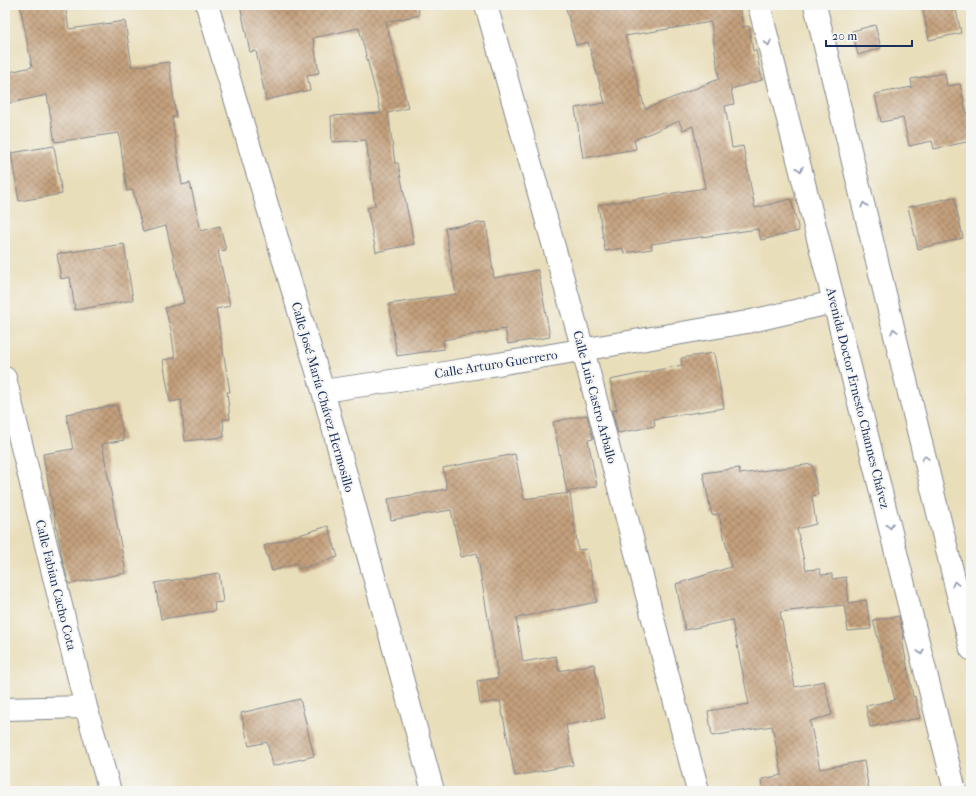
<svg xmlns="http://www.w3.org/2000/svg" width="976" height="796" font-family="'IM FELL French Canon',serif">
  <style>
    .building { fill: url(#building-cross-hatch); fill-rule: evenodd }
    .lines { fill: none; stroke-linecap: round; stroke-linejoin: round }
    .street-casing { stroke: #82868c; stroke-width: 24 }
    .secondary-casing { stroke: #82868c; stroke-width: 24 }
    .street { stroke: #fff; stroke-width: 22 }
    .secondary { stroke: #fff; stroke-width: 22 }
    .oneway { stroke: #8d97ae }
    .labels { text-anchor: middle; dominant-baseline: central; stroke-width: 4; stroke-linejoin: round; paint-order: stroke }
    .street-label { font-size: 13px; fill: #1b2f5e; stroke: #f6f6f2 }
  </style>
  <defs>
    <pattern id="building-cross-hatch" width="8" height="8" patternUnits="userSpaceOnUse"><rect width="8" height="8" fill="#c4a07b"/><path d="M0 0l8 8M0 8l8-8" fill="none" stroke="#9e8368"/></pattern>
  </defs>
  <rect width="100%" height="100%" fill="#f6f6f2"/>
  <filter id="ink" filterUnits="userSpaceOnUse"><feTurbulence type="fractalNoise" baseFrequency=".025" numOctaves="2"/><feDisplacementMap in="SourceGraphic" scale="8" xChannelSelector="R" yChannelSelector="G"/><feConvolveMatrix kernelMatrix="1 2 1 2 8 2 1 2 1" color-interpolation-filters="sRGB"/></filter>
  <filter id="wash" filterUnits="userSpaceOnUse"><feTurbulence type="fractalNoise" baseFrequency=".012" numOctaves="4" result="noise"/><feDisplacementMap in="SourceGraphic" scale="16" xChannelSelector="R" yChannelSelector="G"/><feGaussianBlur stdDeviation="0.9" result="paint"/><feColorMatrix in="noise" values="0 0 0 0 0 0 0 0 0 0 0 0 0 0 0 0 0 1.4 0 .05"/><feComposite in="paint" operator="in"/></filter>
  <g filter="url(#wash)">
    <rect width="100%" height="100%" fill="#e9deba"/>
    <g id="blocks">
      <path class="building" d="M 20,5 L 65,5 L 69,29 L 125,21 L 132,67 L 169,62 L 176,117 L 172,117 L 182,185 L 190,183 L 201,231 L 220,226 L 226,250 L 218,251 L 230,306 L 216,309 L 230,392 L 227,392 L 230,419 L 223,419 L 224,437 L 185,441 L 181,400 L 170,402 L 163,360 L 175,358 L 171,330 L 165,308 L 184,303 L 166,226 L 143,232 L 133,190 L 127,191 L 119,133 L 55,142 L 47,95 L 5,104 L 5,73 L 32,67 Z
        M 240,5 L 418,5 L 419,15 L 386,22 L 408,108 L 388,113 L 395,163 L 398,163 L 414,244 L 376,252 L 367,208 L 375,206 L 366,140 L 332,142 L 331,116 L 381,113 L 359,28 L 313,38 L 319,73 L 307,75 L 310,90 L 266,100 L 256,51 L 250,52 Z
        M 565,5 L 739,5 L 743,27 L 749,26 L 753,51 L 756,50 L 762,80 L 731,89 L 734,104 L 725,106 L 732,148 L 743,146 L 755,208 L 791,199 L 799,231 L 761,240 L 758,229 L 651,244 L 652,249 L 624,253 L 622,248 L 605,251 L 598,205 L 705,188 L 693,126 L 683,130 L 679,121 L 634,140 L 636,149 L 583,158 L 575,108 L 605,103 L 588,42 L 576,45 ZM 711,22 L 719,79 L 645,109 L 625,36 Z
        M 922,5 L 955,5 L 961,33 L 929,40 Z
        M 875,25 L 881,48 L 858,55 L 852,31 Z
        M 945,73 L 947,86 L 960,84 L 971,132 L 971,141 L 934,149 L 932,141 L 909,146 L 903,118 L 881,122 L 875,94 L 912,87 L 911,79 Z
        M 54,146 L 62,194 L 19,201 L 11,153 Z
        M 954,197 L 963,238 L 918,249 L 908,207 Z
        M 486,222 L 494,278 L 538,270 L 550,337 L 508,344 L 505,329 L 443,340 L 444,349 L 397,356 L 389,304 L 456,294 L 445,228 Z
        M 124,244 L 133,300 L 75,310 L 70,277 L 61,279 L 57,254 Z
        M 714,353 L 724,408 L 654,419 L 655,426 L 618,433 L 612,411 L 617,410 L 610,380 L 682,365 L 681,358 Z
        M 117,405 L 124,440 L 102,444 L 126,573 L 69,584 L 63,562 L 43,454 L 73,449 L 66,414 Z
        M 587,415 L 593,439 L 588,440 L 597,486 L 567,492 L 553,422 Z
        M 515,454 L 524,499 L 570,493 L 578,550 L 586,549 L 597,602 L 516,618 L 523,662 L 556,656 L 559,671 L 594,664 L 605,718 L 566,725 L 573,765 L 515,776 L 500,701 L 480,704 L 477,681 L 498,678 L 477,553 L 461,557 L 451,510 L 391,520 L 388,499 L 447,489 L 443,468 Z
        M 812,464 L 818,495 L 812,496 L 816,524 L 797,529 L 806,570 L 820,569 L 821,575 L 832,574 L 832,579 L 846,577 L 849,603 L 866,600 L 871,629 L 848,631 L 844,605 L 780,612 L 795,687 L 824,681 L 832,715 L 810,721 L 820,769 L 864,761 L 869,791 L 763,791 L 762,779 L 782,775 L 772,726 L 712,736 L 708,711 L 749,704 L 732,620 L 685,630 L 676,584 L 731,567 L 719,514 L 712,515 L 703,473 L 739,468 L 740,474 Z
        M 328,526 L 338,557 L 300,569 L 297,563 L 272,571 L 264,546 Z
        M 219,573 L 223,602 L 214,603 L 215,611 L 161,619 L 155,583 Z
        M 899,616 L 904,639 L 902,639 L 913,697 L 915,696 L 920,718 L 870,727 L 866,706 L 895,700 L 873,620 Z
        M 300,699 L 314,756 L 273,766 L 267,742 L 249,746 L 241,713 Z"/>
    </g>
  </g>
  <g filter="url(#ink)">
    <use href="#blocks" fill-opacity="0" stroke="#82868c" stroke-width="1"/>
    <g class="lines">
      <defs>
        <path id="street" d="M 207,5 L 323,391 L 433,791
          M 486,5 L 583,350 L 698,791
          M 5,378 L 86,707 L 110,791
          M 323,391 L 439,374 L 747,322 L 834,302
          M 5,709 L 86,707"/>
        <path id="secondary" d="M 759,5 L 834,302 L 955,791
          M 815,5 L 971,649"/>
      </defs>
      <use href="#street" class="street-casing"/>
      <use href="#secondary" class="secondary-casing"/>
      <use href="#street" class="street"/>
      <use href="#secondary" class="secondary"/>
    </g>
    <defs><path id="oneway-chevron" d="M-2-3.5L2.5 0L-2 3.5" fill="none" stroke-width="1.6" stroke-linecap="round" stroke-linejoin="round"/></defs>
    <g class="oneway">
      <use href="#oneway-chevron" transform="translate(768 43) rotate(76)"/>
      <use href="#oneway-chevron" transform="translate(800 169) rotate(76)"/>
      <use href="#oneway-chevron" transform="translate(864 205) rotate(-104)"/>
      <use href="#oneway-chevron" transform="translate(894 331) rotate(-104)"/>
      <use href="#oneway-chevron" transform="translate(925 458) rotate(-104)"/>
      <use href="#oneway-chevron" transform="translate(890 526) rotate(76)"/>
      <use href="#oneway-chevron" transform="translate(955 584) rotate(-104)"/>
      <use href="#oneway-chevron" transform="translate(921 652) rotate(76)"/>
    </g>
  </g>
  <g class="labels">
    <g class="street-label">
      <text transform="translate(496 364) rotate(-9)">Calle Arturo Guerrero</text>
      <text transform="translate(323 397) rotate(74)">Calle José María Chávez Hermosillo</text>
      <text transform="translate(595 397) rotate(75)">Calle Luis Castro Arballo</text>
      <text transform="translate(858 398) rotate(76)">Avenida Doctor Ernesto Channes Chávez</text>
      <text transform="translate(56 585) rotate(76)">Calle Fabian Cacho Cota</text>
    </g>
  </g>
  <rect width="976" height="796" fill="none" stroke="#f6f6f2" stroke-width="20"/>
  <path d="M826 40v6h86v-6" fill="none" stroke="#1b2f5e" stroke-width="2"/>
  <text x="832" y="40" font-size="12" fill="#1b2f5e" stroke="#f6f6f2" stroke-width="3" paint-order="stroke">20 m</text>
</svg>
